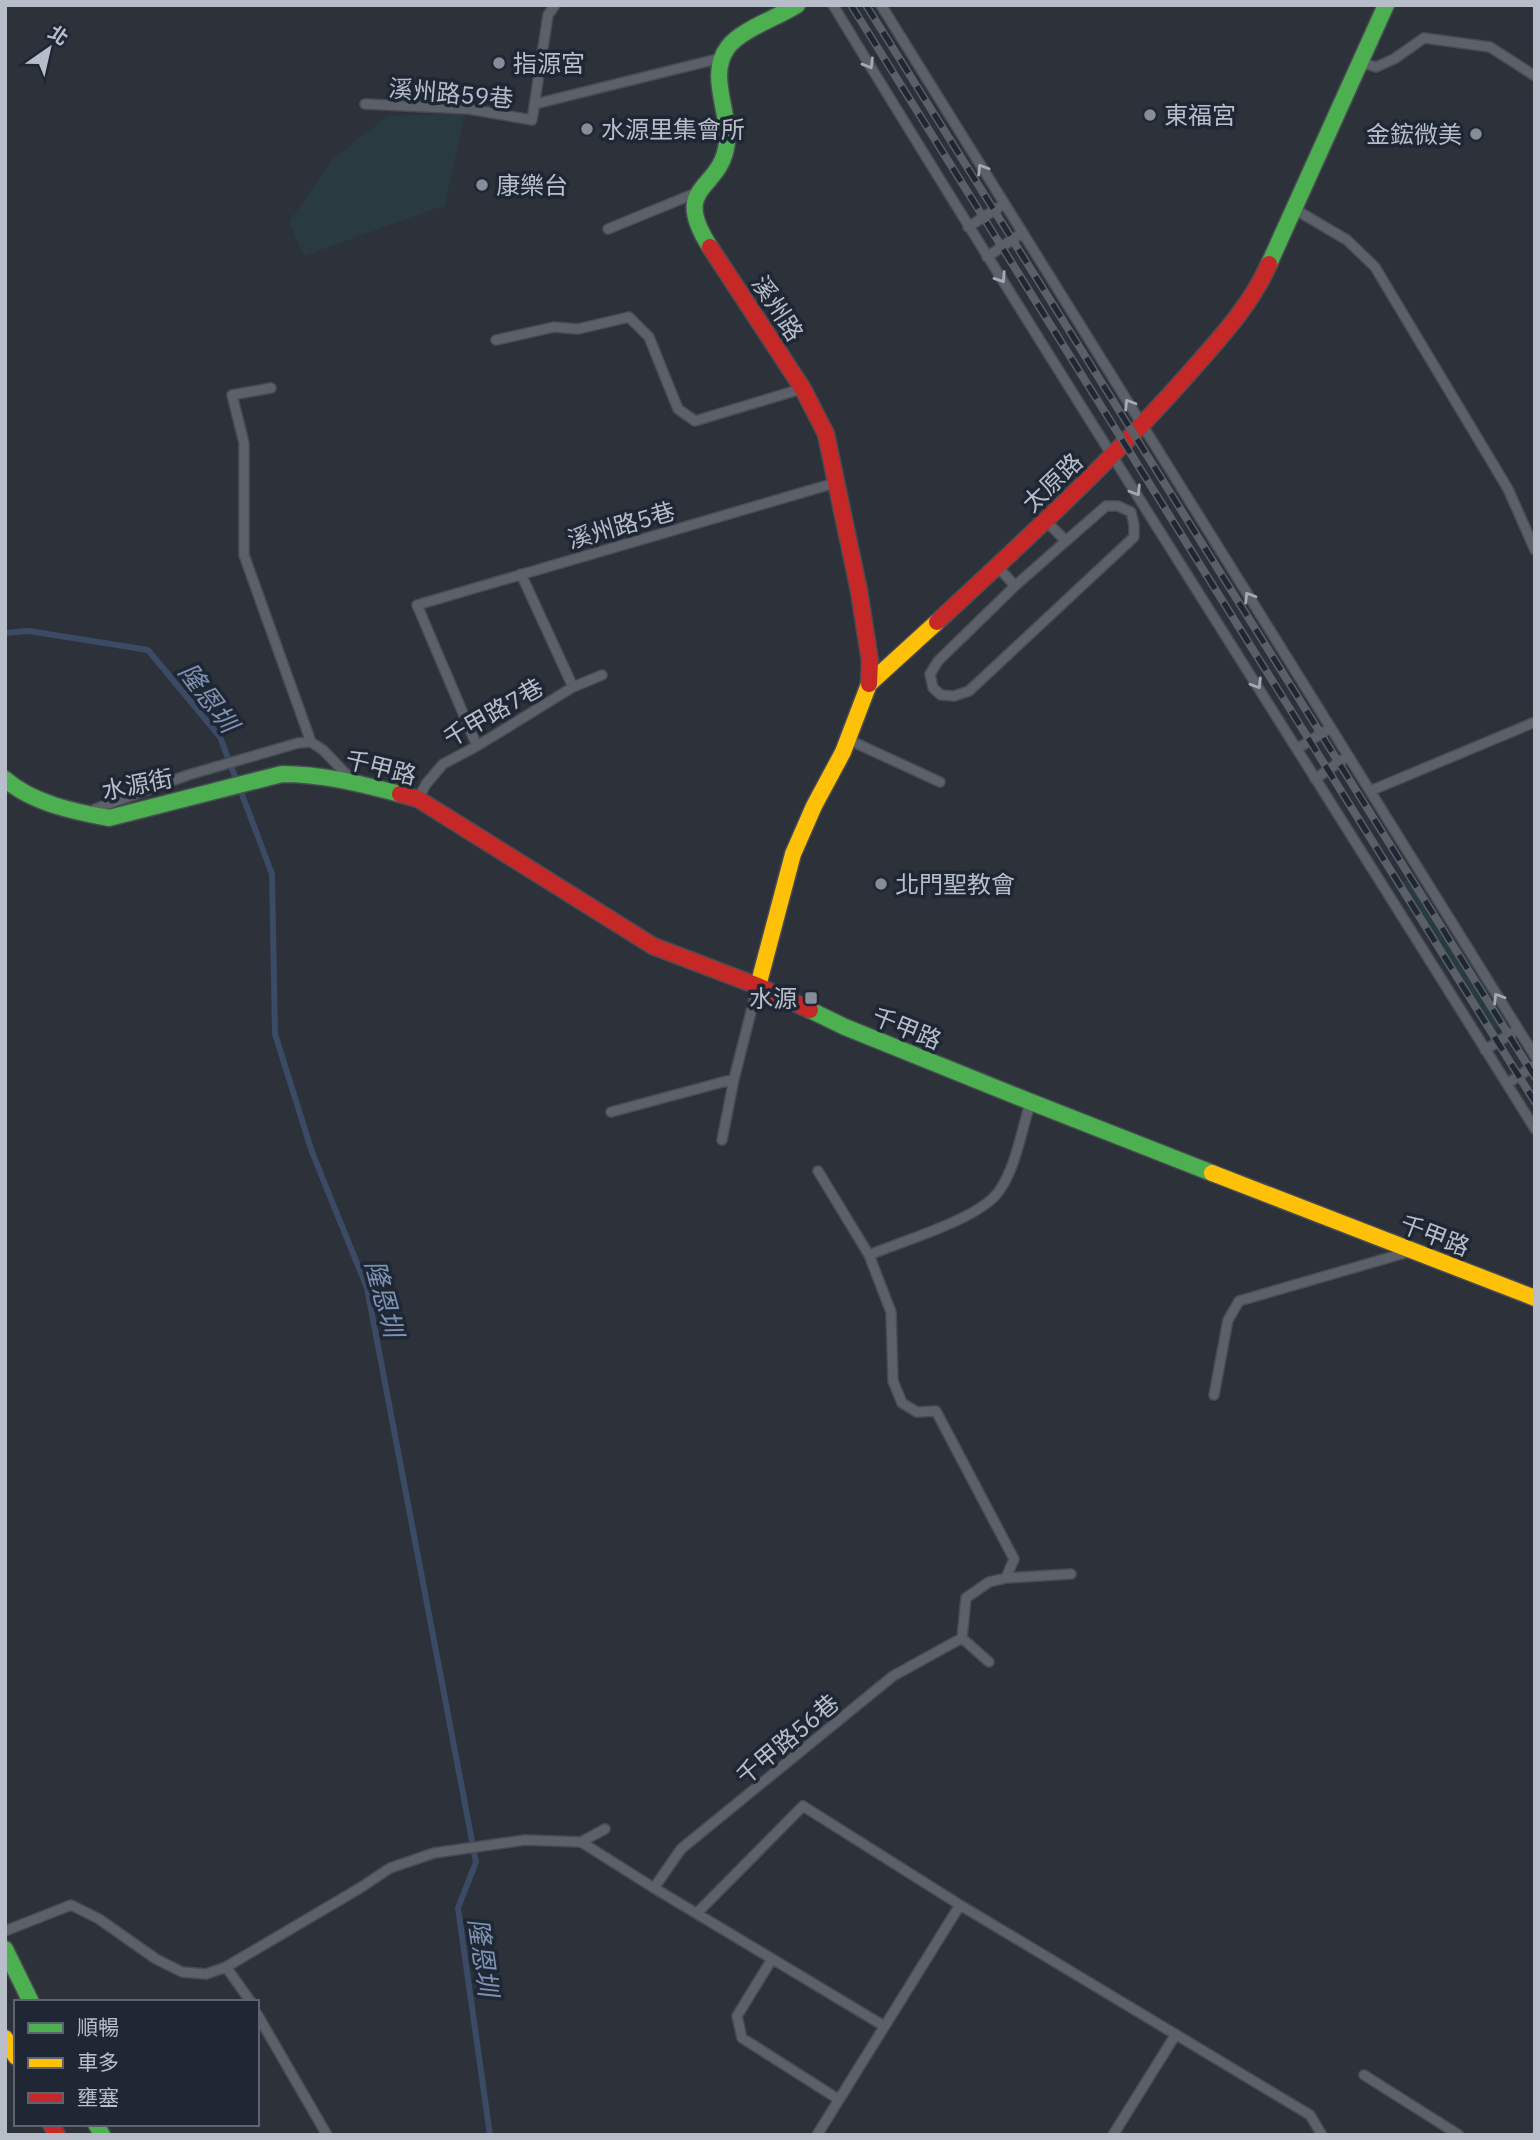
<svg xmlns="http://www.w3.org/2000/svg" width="1540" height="2140" font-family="'IBM Plex Sans','Noto Sans TC',sans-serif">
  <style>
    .green { fill: #293b40 }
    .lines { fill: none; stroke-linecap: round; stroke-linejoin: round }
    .stream { stroke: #3b4a65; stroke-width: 6 }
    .lane-casing { stroke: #484c52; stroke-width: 12 }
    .fast-casing { stroke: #484c52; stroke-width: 19 }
    .slow-casing { stroke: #484c52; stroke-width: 19 }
    .jam-casing { stroke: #484c52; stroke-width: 19 }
    .lane { stroke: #5c6068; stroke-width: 9 }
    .fast { stroke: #4caf50; stroke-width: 16 }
    .slow { stroke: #ffc107; stroke-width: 16 }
    .jam { stroke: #c62828; stroke-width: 16 }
    .rail-casing { stroke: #5b5f66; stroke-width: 8 }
    .rail { stroke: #1f2735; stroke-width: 5; stroke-dasharray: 16; stroke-linecap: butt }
    .oneway { stroke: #a5abb6 }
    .poi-dot { fill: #868d98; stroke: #1f2735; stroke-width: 2.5 }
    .labels { text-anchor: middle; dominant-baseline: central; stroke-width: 7; stroke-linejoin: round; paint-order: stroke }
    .poi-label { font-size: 24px; fill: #b7beca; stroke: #1f2735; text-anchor: start }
    .street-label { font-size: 24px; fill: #b7beca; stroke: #1f2735 }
    .water-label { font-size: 26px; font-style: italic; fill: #7e92b2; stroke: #1f2735 }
  </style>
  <rect width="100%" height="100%" fill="#2c313a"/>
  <path class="green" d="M 465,113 L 445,205 L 304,256 L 289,222 L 332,159 L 388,116 Z
    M 1414,877 L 1508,1021 L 1491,1033 L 1402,883 Z"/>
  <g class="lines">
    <path class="stream" d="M 5,633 L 29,631 L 148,650 L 220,737 L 236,779
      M 240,789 L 272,874 L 275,1034 L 312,1152 L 367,1288 L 476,1862 L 458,1908 L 490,2135"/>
    <defs>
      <path id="lane" d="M 833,5 C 1063,383 1302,754 1535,1129
        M 881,5 L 1535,1056
        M 1362,63 L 1376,67 L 1394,59 L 1424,38 L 1490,47 L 1535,76
        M 365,104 L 469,109 L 532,120 L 548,15 L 555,5
        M 535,104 L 717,59
        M 1296,210 L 1347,240 L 1375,267 L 1508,489 L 1535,550
        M 968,227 L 1004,204
        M 608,229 L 691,195
        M 987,257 L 1022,233
        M 496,340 L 554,327 L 578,329 L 629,317 L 649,337 L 678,409 L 695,421 L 801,389
        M 271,388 L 232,395 L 244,443 L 244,555 L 311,742
        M 998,567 L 1015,586 L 938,661 L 930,674 L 933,688 L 941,695 L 954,696 L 969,691 L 1134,537 L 1134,525 L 1131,512 L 1118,506 L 1106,506 L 1066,541 L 1048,523
        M 521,574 L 573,687
        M 1015,586 L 1066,541
        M 849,740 L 940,782
        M 477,746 L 417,605 L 835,483
        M 1297,749 L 1330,728
        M 1315,779 L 1348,756
        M 1370,791 L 1535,722
        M 419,797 L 426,784 L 443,764 L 477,746 L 573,687 L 602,675
        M 95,809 L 188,775 L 298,743 L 311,742 L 323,750 L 348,776
        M 1485,1050 L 1518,1029
        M 1507,1084 L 1535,1065
        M 611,1112 L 734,1079 L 757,988
        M 722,1140 L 734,1079
        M 818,1171 L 869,1255 L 891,1312 L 893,1381 L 902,1403 L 917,1412 L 936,1411 L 1014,1559 L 1006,1578
        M 869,1255 C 902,1241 980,1219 999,1191 C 1016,1167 1021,1132 1030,1104
        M 1214,1395 L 1228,1320 L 1239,1301 L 1405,1253
        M 962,1638 L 989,1662
        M 581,1842 L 654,1888 L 681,1849 L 893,1676 L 962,1638 L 966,1598 L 989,1582 L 1006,1578 L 1071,1574
        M 654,1888 L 884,2026
        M 697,1913 L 803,1806 L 960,1905 L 1310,2115 L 1322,2135
        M 5,1931 L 71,1905 L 99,1919 L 156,1959 L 182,1972 L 206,1974 L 226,1967 L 360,1888 L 390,1868 L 434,1853 L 525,1840 L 581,1842 L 605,1829
        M 772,1959 L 737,2016 L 742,2038 L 838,2099
        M 226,1967 L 251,2002
        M 257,2014 L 327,2135
        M 1364,2075 L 1459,2135
        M 817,2135 L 960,1905
        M 1113,2135 L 1176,2034"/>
      <path id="fast" d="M 710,247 C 669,183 722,192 727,142 C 730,111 707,75 728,47 C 742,29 777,18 797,5
        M 1269,264 L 1386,5
        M 5,779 C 32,803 75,812 109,818 L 282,774 C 323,774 361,784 400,794
        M 810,1010 L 845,1027 L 1031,1102 L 1212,1173
        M 5,1949 L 31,2002
        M 96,2124 L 102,2135"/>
      <path id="slow" d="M 758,986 L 793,854 L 814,806 L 843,752 L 869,684 L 937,622
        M 1212,1173 L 1535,1298
        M 5,2038 L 16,2057"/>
      <path id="jam" d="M 710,247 L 803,389 L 826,434 L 859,591 L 870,661 L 869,684
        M 937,622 C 1024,541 1112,461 1191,371 C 1220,338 1251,305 1269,264
        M 400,794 L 418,799 L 653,946 L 758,986 L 810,1010
        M 51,2124 L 57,2135"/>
    </defs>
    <use href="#lane" class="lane-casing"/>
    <use href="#fast" class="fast-casing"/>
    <use href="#slow" class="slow-casing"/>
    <use href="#jam" class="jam-casing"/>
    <use href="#lane" class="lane"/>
    <use href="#fast" class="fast"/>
    <use href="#slow" class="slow"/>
    <use href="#jam" class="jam"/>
    <defs>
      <path id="rail" d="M 851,5 L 1535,1102
        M 866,5 L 1535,1077"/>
    </defs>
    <use href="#rail" class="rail-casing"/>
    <use href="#rail" class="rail"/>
  </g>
  <defs><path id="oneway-chevron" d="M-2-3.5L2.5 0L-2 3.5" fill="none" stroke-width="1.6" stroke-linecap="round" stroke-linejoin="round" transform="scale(1.75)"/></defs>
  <g class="oneway">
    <use href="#oneway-chevron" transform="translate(869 64) rotate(59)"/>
    <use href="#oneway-chevron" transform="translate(982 169) rotate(-122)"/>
    <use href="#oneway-chevron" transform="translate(1001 278) rotate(57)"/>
    <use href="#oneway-chevron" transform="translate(1129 404) rotate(-122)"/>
    <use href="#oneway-chevron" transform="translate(1136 491) rotate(58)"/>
    <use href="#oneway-chevron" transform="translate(1249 597) rotate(-122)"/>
    <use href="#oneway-chevron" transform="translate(1257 684) rotate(58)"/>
    <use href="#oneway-chevron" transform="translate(1498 998) rotate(-122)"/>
  </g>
  <g class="poi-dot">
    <circle cx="499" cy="63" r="7"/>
    <circle cx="1150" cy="115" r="7"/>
    <circle cx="587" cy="129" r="7"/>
    <circle cx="1476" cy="134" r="7"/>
    <circle cx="482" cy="185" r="7"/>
    <circle cx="881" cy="884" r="7"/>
    <rect x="804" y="991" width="14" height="14" rx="3.5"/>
  </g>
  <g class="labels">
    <g class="poi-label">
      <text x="513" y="63">指源宮</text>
      <text x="1164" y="115">東福宮</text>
      <text x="601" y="129">水源里集會所</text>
      <text x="1462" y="134" text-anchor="end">金鋐微美</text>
      <text x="496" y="185">康樂台</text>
      <text x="895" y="884">北門聖教會</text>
      <text x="797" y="998" text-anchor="end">水源</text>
    </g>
    <g class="street-label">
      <text transform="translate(451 93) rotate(5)">溪州路59巷</text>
      <text transform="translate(778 308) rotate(57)">溪州路</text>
      <text transform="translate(1052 482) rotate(-44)">太原路</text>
      <text transform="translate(621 525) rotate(-16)">溪州路5巷</text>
      <text transform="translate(493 712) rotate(-30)">千甲路7巷</text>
      <text transform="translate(381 767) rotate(14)">千甲路</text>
      <text transform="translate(137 784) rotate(-11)">水源街</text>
      <text transform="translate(907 1028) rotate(22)">千甲路</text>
      <text transform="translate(1435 1235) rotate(21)">千甲路</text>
      <text transform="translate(787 1739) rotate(-40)">千甲路56巷</text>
    </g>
    <g class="water-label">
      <text transform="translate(209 697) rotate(53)">隆恩圳</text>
      <text transform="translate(385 1298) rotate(75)">隆恩圳</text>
      <text transform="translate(484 1957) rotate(82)">隆恩圳</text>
    </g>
  </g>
  <rect width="1540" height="2140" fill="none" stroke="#b7beca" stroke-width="14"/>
  <rect x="14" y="2000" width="245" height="126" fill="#1f2735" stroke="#5c6371" stroke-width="2"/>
  <rect x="28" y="2023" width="35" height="10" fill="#4caf50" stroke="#5c6371" stroke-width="2"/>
  <text x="77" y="2035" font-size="21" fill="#b7beca">順暢</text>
  <rect x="28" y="2058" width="35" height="10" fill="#ffc107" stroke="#5c6371" stroke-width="2"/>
  <text x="77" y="2070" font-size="21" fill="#b7beca">車多</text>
  <rect x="28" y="2093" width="35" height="10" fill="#c62828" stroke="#5c6371" stroke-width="2"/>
  <text x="77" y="2105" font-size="21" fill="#b7beca">壅塞</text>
  <g transform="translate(49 49) rotate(34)" stroke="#1f2735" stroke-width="5" paint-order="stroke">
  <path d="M0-5L12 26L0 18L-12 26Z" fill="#b7beca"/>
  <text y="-10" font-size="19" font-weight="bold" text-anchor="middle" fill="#b7beca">北</text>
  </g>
</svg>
